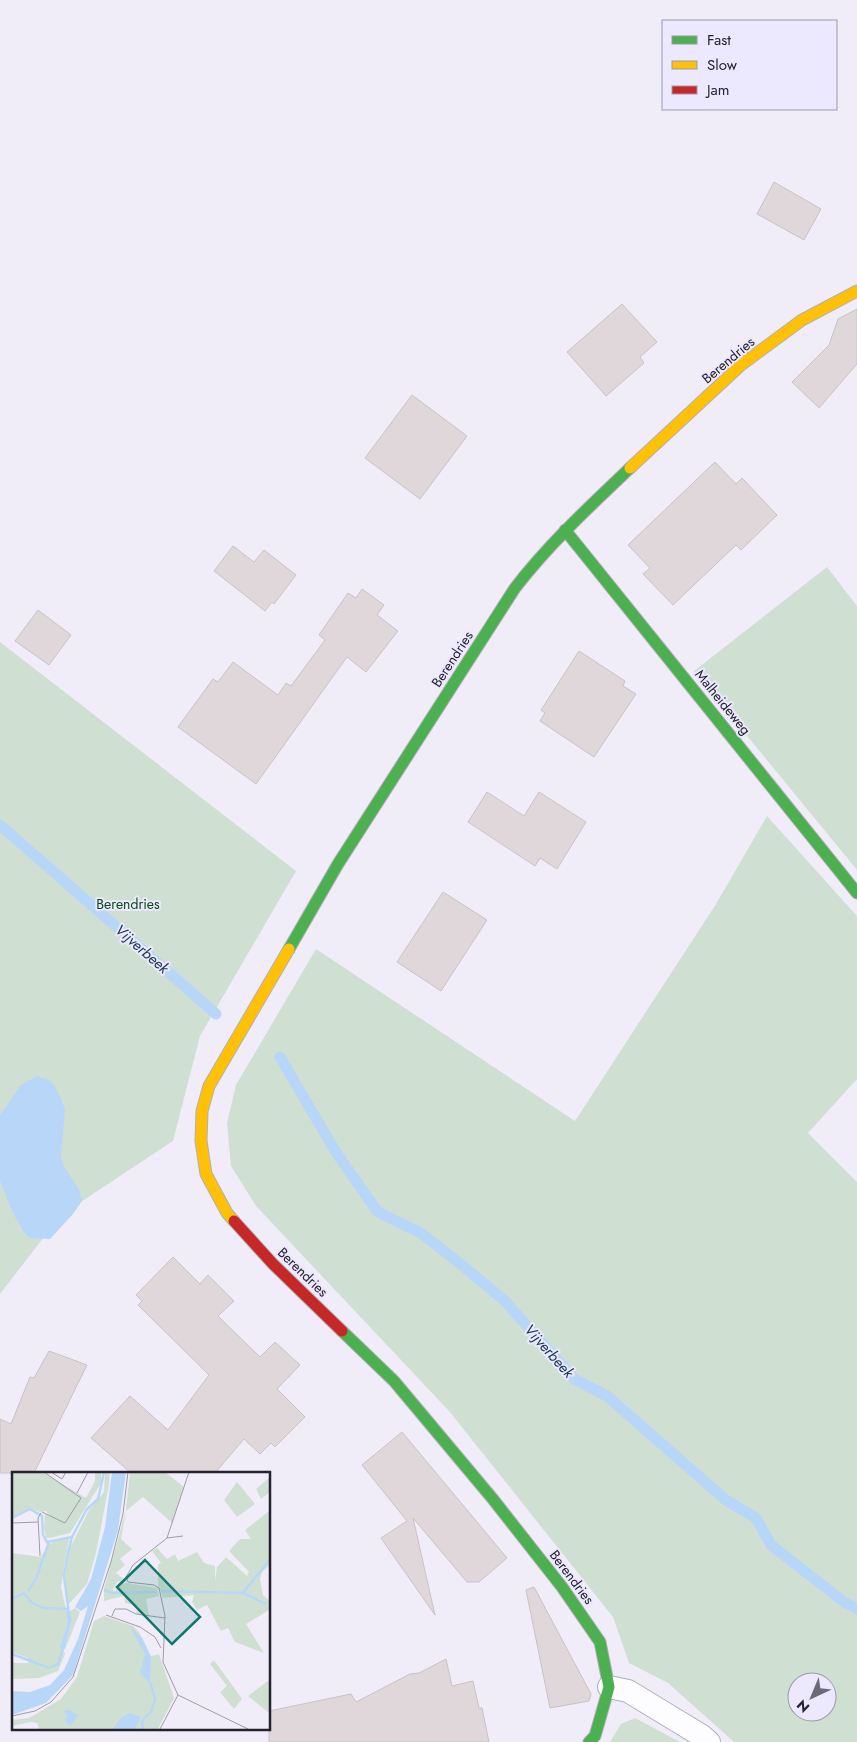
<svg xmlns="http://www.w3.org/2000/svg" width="857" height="1742" font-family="Jost,sans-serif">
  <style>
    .green { fill: #cfe0d2; fill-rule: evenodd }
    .water { fill: #b8d7f8 }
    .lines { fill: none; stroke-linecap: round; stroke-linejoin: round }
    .stream { stroke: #b8d7f8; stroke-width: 11 }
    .building { fill: #e0d7da; stroke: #cac2c4 }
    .lane-casing { stroke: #b1afba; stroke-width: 24 }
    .fast-casing { stroke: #b1afba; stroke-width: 13 }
    .slow-casing { stroke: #b1afba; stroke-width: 13 }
    .jam-casing { stroke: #b1afba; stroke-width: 13 }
    .lane { stroke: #fdfcfe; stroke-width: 22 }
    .fast { stroke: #4caf50; stroke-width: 11 }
    .slow { stroke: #ffc107; stroke-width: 11 }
    .jam { stroke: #c62828; stroke-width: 11 }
    .labels { text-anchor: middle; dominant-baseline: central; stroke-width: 4; stroke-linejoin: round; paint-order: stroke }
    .street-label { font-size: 14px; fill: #25222f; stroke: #ece8fe }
    .park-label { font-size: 14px; fill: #07480f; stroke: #ece8fe }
    .water-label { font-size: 15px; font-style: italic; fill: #123450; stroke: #ece8fe }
    .inset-river { fill: none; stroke: #b8d7f8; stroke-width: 2.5 }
    .inset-road { fill: none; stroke: #9f9ca8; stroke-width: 1 }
    .view { fill: #0f766e; fill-opacity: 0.15; stroke: #0f766e; stroke-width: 2.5 }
    .inset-edge { fill: none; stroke: #25222f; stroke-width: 2.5 }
  </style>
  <rect width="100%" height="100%" fill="#f0edf9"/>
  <path class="green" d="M 827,567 L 857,606 L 857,870 L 694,671 Z
    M 0,642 L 296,871 L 200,1036 L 173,1141 L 61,1215 L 0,1294 Z
    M 767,816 L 857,916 L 857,1079 L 808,1133 L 857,1182 L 857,1742 L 734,1742 L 668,1683 L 629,1663 L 613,1617 L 449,1411 L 256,1206 L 231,1166 L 227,1123 L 236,1085 L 316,949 L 575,1121 L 716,904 ZM 797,1682 L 827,1682 L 827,1712 L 797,1712 Z
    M 635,1718 L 680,1742 L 610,1742 L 621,1724 Z"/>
  <path class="water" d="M 37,1076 L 51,1081 L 60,1096 L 65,1110 L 61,1155 L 63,1165 L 79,1189 L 82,1201 L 73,1214 L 50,1239 L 30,1238 L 23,1231 L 12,1211 L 0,1181 L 0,1115 L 21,1085 Z"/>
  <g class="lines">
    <path class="stream" d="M 0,825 L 216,1014
      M 280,1057 L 337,1154 L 378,1212 L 421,1233 L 463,1266 L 505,1301 L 574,1379 L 607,1396 L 727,1501 L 756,1518 L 771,1545 L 844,1602 L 857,1609"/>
  </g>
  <path class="building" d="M 774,182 L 821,209 L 804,240 L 757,214 Z
    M 622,304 L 657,342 L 640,357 L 644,363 L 606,396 L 567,352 Z
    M 857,309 L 857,364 L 819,408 L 792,382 L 829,345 L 838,319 Z
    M 412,395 L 467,436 L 420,499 L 365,458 Z
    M 715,462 L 736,484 L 742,478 L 777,515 L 741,550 L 736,545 L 673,605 L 643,574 L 650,568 L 628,545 Z
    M 233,546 L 254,562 L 264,550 L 296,575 L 274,604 L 272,602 L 265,611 L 214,571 Z
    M 362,589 L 384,605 L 377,615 L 398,631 L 366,672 L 347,657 L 256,784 L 178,727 L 213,679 L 218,682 L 233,662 L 278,695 L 286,683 L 291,686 L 325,640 L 319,635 L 348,593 L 356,598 Z
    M 38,610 L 71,635 L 49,665 L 15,641 Z
    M 579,651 L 625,681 L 623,686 L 636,694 L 594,757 L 540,721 L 545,713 L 541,710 Z
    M 487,792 L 524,816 L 539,792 L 586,822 L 557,869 L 540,858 L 535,866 L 468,822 Z
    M 443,892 L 487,920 L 441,991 L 397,962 Z
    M 173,1257 L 200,1284 L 208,1275 L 234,1301 L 218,1316 L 260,1357 L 275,1342 L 300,1365 L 277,1389 L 305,1417 L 275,1447 L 271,1443 L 260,1454 L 244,1439 L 215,1473 L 131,1473 L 91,1438 L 130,1396 L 168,1430 L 209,1375 L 138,1305 L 142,1301 L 136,1295 Z
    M 49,1351 L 87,1365 L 34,1473 L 0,1473 L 0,1419 L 11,1424 L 30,1377 L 34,1378 Z
    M 402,1432 L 507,1558 L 479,1582 L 467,1582 L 413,1518 L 435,1615 L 381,1538 L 407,1521 L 362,1465 Z
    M 534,1587 L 591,1694 L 589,1701 L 550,1708 L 526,1590 Z
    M 446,1659 L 452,1686 L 473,1681 L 479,1708 L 482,1708 L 489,1742 L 269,1742 L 269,1711 L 351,1694 L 356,1702 L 410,1674 L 419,1673 Z"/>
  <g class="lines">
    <defs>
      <path id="lane" d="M 609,1687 L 628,1691 L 702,1736 L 709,1742"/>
      <path id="fast" d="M 565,530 L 857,893
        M 289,949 L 338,864 L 515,588 C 549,544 590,506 630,468
        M 342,1331 L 394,1381 L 492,1498 L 562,1587 L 600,1642 L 609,1687 L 595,1736 L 589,1742"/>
      <path id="slow" d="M 630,468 L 741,365 L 802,320 L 857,291
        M 234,1221 L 227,1213 L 206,1174 L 201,1141 L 202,1111 L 209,1086 L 289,949"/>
      <path id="jam" d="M 234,1221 L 273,1264 L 342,1331"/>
    </defs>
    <use href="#lane" class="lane-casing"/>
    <use href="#fast" class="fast-casing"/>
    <use href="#slow" class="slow-casing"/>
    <use href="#jam" class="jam-casing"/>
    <use href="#lane" class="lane"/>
    <use href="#fast" class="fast"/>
    <use href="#slow" class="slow"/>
    <use href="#jam" class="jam"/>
  </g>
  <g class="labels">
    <g class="street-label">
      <text transform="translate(728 360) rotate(-40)">Berendries</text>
      <text transform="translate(452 659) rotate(-57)">Berendries</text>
      <text transform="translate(723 702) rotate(51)">Malheideweg</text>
      <text transform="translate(303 1272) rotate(44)">Berendries</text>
      <text transform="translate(572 1577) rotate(53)">Berendries</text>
    </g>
    <g class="park-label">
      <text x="128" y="904">Berendries</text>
    </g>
    <g class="water-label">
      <text transform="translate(142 949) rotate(41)">Vijverbeek</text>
      <text transform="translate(549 1351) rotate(48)">Vijverbeek</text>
    </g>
  </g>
  <g transform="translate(12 1472)">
    <rect width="258" height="258" fill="#f0edf9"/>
    <path d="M 0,0 L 30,0 L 74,26 L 83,9 L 83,0 L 89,0 L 89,11 L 58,61 L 38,66 L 34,66 L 32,56 L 33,42 L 38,44 L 34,39 L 28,40 L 18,36 L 0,45 ZM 93,0 L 98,0 L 97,13 L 84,81 L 75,112 L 56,133 L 53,106 L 58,76 L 77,38 L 92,20 ZM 118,0 L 153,0 L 172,15 L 160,51 L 131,25 L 114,39 L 109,67 L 120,77 L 108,87 L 113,93 L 104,101 L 113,108 L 105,110 L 101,118 L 104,119 L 106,112 L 115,111 L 145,116 L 147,124 L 134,127 L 137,143 L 124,142 L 126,134 L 113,131 L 112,124 L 92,129 L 92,117 L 114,38 ZM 257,6 L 257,21 L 249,27 L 244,17 ZM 225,10 L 243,32 L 225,45 L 212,28 ZM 257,39 L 257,94 L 250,100 L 248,107 L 251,123 L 257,128 L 257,138 L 234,152 L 252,181 L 223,170 L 216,156 L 209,159 L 195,133 L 185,138 L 180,130 L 182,123 L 151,126 L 146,113 L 146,93 L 149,91 L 140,79 L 145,76 L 155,87 L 163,82 L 166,89 L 185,80 L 192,91 L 203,94 L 203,109 L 205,95 L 214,85 L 235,104 L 237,100 L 217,79 L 228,67 L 239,67 L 233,58 ZM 48,67 L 57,67 L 49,115 L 57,150 L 51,175 L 53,182 L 46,199 L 27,206 L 0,207 L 0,191 L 16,191 L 16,186 L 0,180 L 0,81 L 29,85 L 36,73 ZM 63,136 L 68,140 L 53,178 L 59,151 L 58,139 ZM 92,144 L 121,154 L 127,160 L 139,184 L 147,182 L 162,226 L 146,257 L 27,257 L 25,251 L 19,250 L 0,254 L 0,248 L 17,246 L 49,227 L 65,205 L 82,149 ZM 202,188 L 230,227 L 222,237 L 208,220 L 215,214 L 198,192 ZM 257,208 L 257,241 L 236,224 Z" fill="#cfe0d2"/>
    <path d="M 100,0 L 114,0 L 106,58 L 61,203 L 34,231 L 0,243 L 0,219 L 18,220 L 38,213 L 52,198 L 66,167 L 76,134 L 69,139 L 63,135 L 79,107 L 93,55 ZM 54,139 L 58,139 L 60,147 L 53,177 L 48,176 L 56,150 ZM 117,153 L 130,166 L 139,185 L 138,211 L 128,201 L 133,182 ZM 57,238 L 66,243 L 59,254 L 53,250 L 55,242 L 50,240 ZM 118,241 L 129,245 L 123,257 L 112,257 L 113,253 L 111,257 L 101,257 L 109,246 Z" fill="#b8d7f8"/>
    <path class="inset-river" d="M 0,46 L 18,37 L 30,44 L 31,63 L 35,70 L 60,65M 92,118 L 101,121 L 145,120M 16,119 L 24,107 L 37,70M 149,119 L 231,121 L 258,87M 231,121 L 254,132M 0,127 L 12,121 L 19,130 L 31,136 L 56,137M 57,142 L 52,104 L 56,81 L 60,65 L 75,37 L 86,27 L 92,0M 0,182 L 37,196 L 46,192 L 52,173M 131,257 L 130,249 L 139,240 L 143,227 L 138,210"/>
    <path class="inset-road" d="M 39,0 L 50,7 L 54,0M 65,21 L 76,0M 30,40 L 53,51 L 69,26 L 32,0M 0,51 L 26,50M 155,66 L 171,64M 28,84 L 26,46 L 29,41M 94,143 L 128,155 L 143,165 L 149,176M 100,144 L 103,137 L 114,137 L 124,142 L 153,146M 166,223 L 151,190 L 153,144 L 147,116 L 142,113 L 116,110 L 114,105 L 121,93 L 155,66 L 177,0M 166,223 L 236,257M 0,244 L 23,239 L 39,230 L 61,205 L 99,90 L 111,42 L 116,0M 148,257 L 166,223"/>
    <path class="view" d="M 133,88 L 188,145 L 160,172 L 105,115 Z"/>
    <rect width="258" height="258" class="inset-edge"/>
  </g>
  <rect x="662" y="20" width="175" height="90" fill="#ece8fe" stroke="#9c99ab"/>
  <rect x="672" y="36" width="25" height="8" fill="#4caf50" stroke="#9c99ab"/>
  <text x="707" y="45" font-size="15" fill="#25222f">Fast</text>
  <rect x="672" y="61" width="25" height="8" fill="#ffc107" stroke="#9c99ab"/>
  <text x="707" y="70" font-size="15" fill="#25222f">Slow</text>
  <rect x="672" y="86" width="25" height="8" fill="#c62828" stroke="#9c99ab"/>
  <text x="707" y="95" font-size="15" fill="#25222f">Jam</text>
  <g transform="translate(812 1697) rotate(224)"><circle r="24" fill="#ece8fe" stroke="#9c99ab"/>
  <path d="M0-4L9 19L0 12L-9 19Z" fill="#6c6976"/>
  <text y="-8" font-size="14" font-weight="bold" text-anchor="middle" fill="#25222f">N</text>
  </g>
</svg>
